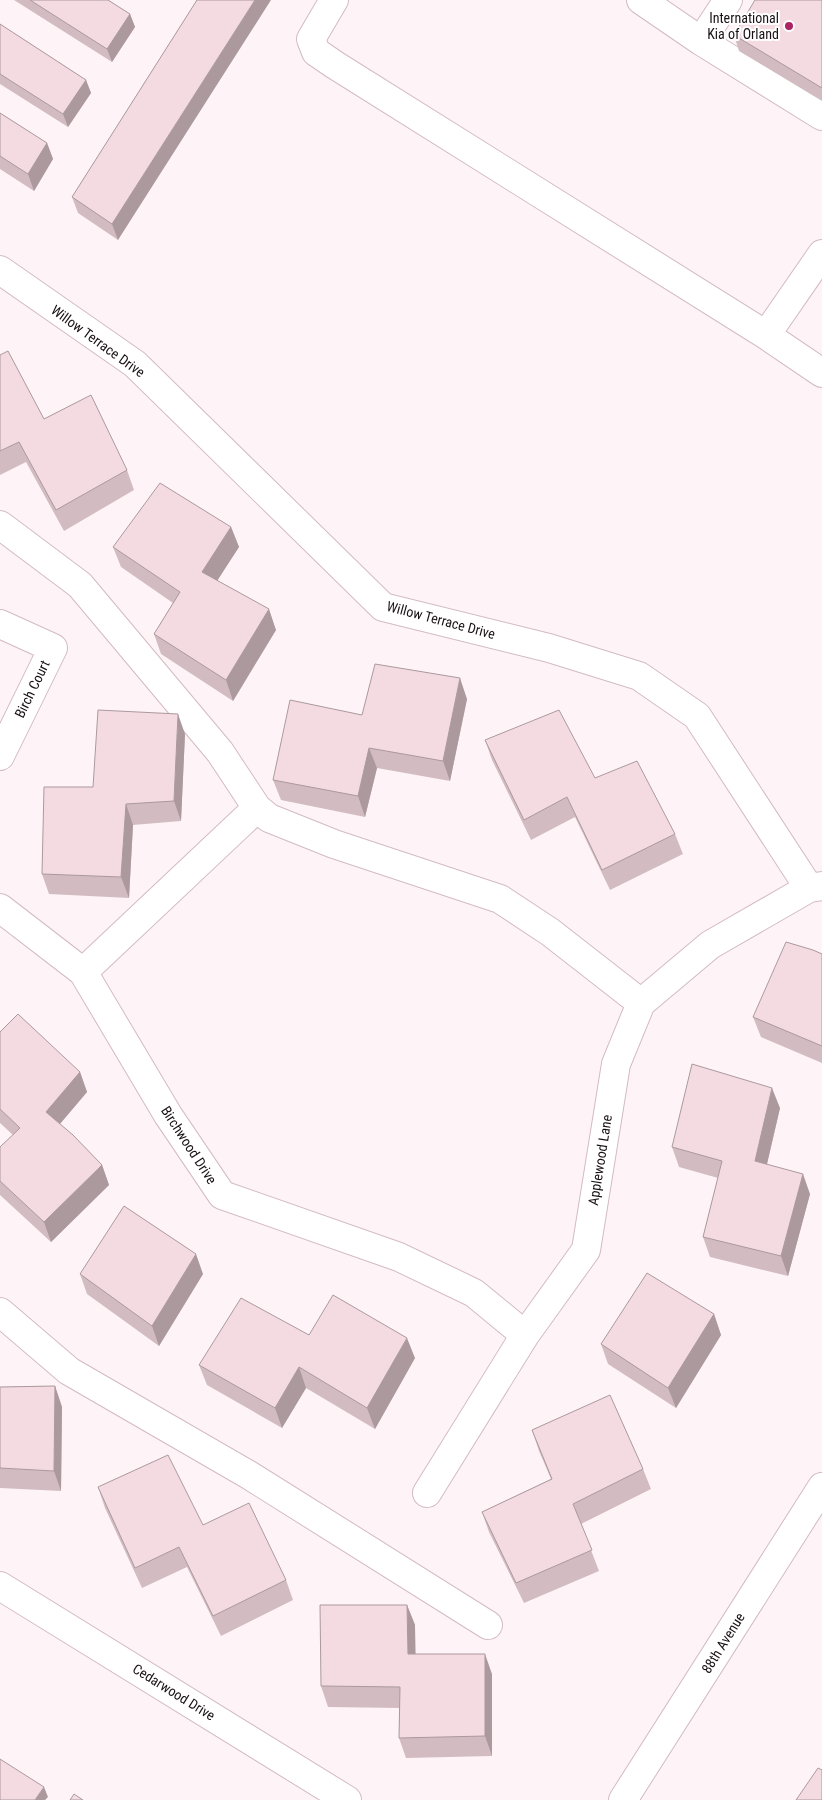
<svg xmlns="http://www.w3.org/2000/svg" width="822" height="1800" font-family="'Roboto Condensed',sans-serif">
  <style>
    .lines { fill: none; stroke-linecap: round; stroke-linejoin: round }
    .minor-casing { stroke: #d3bbc1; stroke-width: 30 }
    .minor { stroke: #fff; stroke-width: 28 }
    .wall { fill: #d2bcc2 }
    .shaded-wall { fill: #ab999e }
    .building { fill: #f4dbe2; stroke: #ab999e }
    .poi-dot { fill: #ae2362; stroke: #fff; stroke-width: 2 }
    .labels { text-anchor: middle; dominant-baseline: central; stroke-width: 4; stroke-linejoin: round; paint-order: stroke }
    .poi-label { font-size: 14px; fill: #191114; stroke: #fff; text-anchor: end }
    .street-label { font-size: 14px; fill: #191114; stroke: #fff }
  </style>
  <rect width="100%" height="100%" fill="#fef4f7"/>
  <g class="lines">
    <defs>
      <path id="minor" d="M 334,0 L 311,39 L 316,52 L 335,65 L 766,335 L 822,373
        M 641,0 L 701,41 L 822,116
        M 701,41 L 728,0
        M 0,270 L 135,364 L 383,607 L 549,648 L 639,676 L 697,716 L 809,888
        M 766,335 L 822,254
        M 0,525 L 80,585 L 220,752 L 257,808 L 83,972
        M 0,624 L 53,648 L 0,756
        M 257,808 L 269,818 L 334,844 L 500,899 L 550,932 L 641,1003
        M 0,908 L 83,972 L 168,1115 L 222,1195 L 399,1257 L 474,1293 L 525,1335
        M 0,1312 L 69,1371 L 249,1475 L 488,1625
        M 427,1493 L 525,1335 L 586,1250 L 616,1064 L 641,1003 L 710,945 L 809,888 L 822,886
        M 0,1586 L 347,1800
        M 623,1800 L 822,1487"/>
    </defs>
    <use href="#minor" class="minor-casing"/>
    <use href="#minor" class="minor"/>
  </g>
  <path class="wall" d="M 14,0 L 108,0 L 130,14 L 135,27 L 112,62 Z
    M 197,0 L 118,240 L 78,213 L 72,197 Z
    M 822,0 L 822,101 L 739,51 L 734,35 Z
    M 0,24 L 86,80 L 91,93 L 68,127 L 0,84 Z
    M 0,113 L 47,143 L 53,159 L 34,191 L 0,169 Z
    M 0,355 L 44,419 L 127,470 L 134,490 L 64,531 L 26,462 L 0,475 Z
    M 231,527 L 239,547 L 217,580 L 276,630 L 233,701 L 161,654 L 154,634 L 173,603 L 121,567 L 113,547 Z
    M 467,699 L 450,781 L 377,768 L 365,817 L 281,800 L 273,780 L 362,715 Z
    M 185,734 L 181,821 L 133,825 L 129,898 L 49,894 L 42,874 L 93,787 Z
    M 485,740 L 595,778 L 675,834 L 683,854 L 610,890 L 575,817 L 531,840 L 492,760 Z
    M 822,954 L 822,1063 L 761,1037 L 753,1017 Z
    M 0,1032 L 80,1072 L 87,1092 L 60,1124 L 102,1165 L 109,1185 L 51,1242 L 0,1195 L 0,1147 L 13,1135 L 0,1123 Z
    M 780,1108 L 767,1164 L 810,1194 L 788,1276 L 710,1257 L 703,1237 L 718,1178 L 679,1167 L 672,1147 Z
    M 80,1274 L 203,1274 L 159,1346 L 87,1294 Z
    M 714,1314 L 721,1335 L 676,1408 L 608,1364 L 601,1344 Z
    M 309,1335 L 415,1358 L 375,1429 L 306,1388 L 282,1428 L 207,1385 L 199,1365 Z
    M 55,1386 L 62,1407 L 61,1491 L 0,1488 L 0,1387 Z
    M 532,1430 L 643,1469 L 651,1489 L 581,1524 L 599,1571 L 524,1603 L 489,1532 L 482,1512 L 551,1479 L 539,1451 Z
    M 98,1487 L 203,1525 L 286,1580 L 293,1600 L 221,1636 L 187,1567 L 142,1588 L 105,1508 Z
    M 407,1605 L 415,1625 L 415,1654 L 492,1674 L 492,1756 L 406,1758 L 399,1738 L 399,1708 L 328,1707 L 321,1686 Z"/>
  <path class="shaded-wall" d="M 255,0 L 271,0 L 118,240 L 112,224 Z
    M 130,14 L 135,27 L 112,62 L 107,49 Z
    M 86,80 L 91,93 L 68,127 L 63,114 Z
    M 47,143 L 53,159 L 34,191 L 28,174 Z
    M 231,527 L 239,547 L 210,592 L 202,572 Z
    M 269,609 L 276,630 L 233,701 L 226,680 Z
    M 460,678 L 467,699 L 450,781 L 443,761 Z
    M 178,714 L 185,734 L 181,821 L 174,801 Z
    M 369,748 L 377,768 L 365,817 L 358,796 Z
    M 126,804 L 133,825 L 129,898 L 121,877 Z
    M 80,1072 L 87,1092 L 53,1132 L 46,1112 Z
    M 772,1088 L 780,1108 L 763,1181 L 755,1161 Z
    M 102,1165 L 109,1185 L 51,1242 L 44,1222 Z
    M 803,1174 L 810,1194 L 788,1276 L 781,1256 Z
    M 196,1254 L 203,1274 L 159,1346 L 152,1326 Z
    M 714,1314 L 721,1335 L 676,1408 L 668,1388 Z
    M 407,1338 L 415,1358 L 375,1429 L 367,1408 Z
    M 299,1367 L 306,1388 L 282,1428 L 275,1408 Z
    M 55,1386 L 62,1407 L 61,1491 L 54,1471 Z
    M 407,1605 L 415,1625 L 416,1674 L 408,1654 Z
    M 485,1654 L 492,1674 L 492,1756 L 485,1736 Z
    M 44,1787 L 48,1797 L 45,1800 L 35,1800 Z"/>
  <path class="building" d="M 30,0 L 108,0 L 130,14 L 107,49 Z
    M 197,0 L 255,0 L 112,224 L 72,197 Z
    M 755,0 L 822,0 L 822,88 L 734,35 Z
    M 0,24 L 86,80 L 63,114 L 0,74 Z
    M 0,113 L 47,143 L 28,174 L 0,156 Z
    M 8,351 L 44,419 L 91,395 L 127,470 L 56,510 L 19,442 L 0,451 L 0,355 Z
    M 160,483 L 231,527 L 202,572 L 269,609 L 226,680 L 154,634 L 180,592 L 113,547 Z
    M 375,664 L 460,678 L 443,761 L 369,748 L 358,796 L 273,780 L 290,700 L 362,715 Z
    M 98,710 L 178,714 L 174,801 L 126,804 L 121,877 L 42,874 L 44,787 L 93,787 Z
    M 559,710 L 595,778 L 637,761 L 675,834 L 602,870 L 567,797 L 524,820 L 485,740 Z
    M 786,942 L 813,950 L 822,954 L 822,1046 L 753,1017 Z
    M 18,1014 L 80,1072 L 46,1112 L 73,1135 L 102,1165 L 44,1222 L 0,1181 L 0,1147 L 20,1128 L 0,1109 L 0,1032 Z
    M 692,1064 L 772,1088 L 755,1161 L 803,1174 L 781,1256 L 703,1237 L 722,1161 L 672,1147 Z
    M 124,1206 L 196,1254 L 152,1326 L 80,1274 Z
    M 647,1273 L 714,1314 L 668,1388 L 601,1344 Z
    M 333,1295 L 407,1338 L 367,1408 L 299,1367 L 275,1408 L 199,1365 L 241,1298 L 309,1335 Z
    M 55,1386 L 54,1471 L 0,1468 L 0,1387 Z
    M 610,1395 L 643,1469 L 573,1504 L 592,1550 L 516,1583 L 482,1512 L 552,1479 L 532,1430 Z
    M 168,1455 L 203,1525 L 249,1503 L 286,1580 L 213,1616 L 179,1547 L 135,1568 L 98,1487 Z
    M 320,1605 L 407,1605 L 408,1654 L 485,1654 L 485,1736 L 399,1738 L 400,1687 L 321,1686 Z
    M 0,1759 L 44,1787 L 35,1800 L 0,1800 Z
    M 818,1768 L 822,1770 L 822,1800 L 796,1800 Z
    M 74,1794 L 83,1800 L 70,1800 Z"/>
  <circle class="poi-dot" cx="789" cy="26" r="5"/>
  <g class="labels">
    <g class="poi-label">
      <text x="779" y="18">International<tspan x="779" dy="16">Kia of Orland</tspan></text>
    </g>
    <g class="street-label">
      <text transform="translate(98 341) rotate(36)">Willow Terrace Drive</text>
      <text transform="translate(441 620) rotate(15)">Willow Terrace Drive</text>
      <text transform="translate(32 689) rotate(-64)">Birch Court</text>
      <text transform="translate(189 1145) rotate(57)">Birchwood Drive</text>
      <text transform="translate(600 1160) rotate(-81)">Applewood Lane</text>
      <text transform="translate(723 1643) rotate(-58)">88th Avenue</text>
      <text transform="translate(174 1692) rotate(32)">Cedarwood Drive</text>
    </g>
  </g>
</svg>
